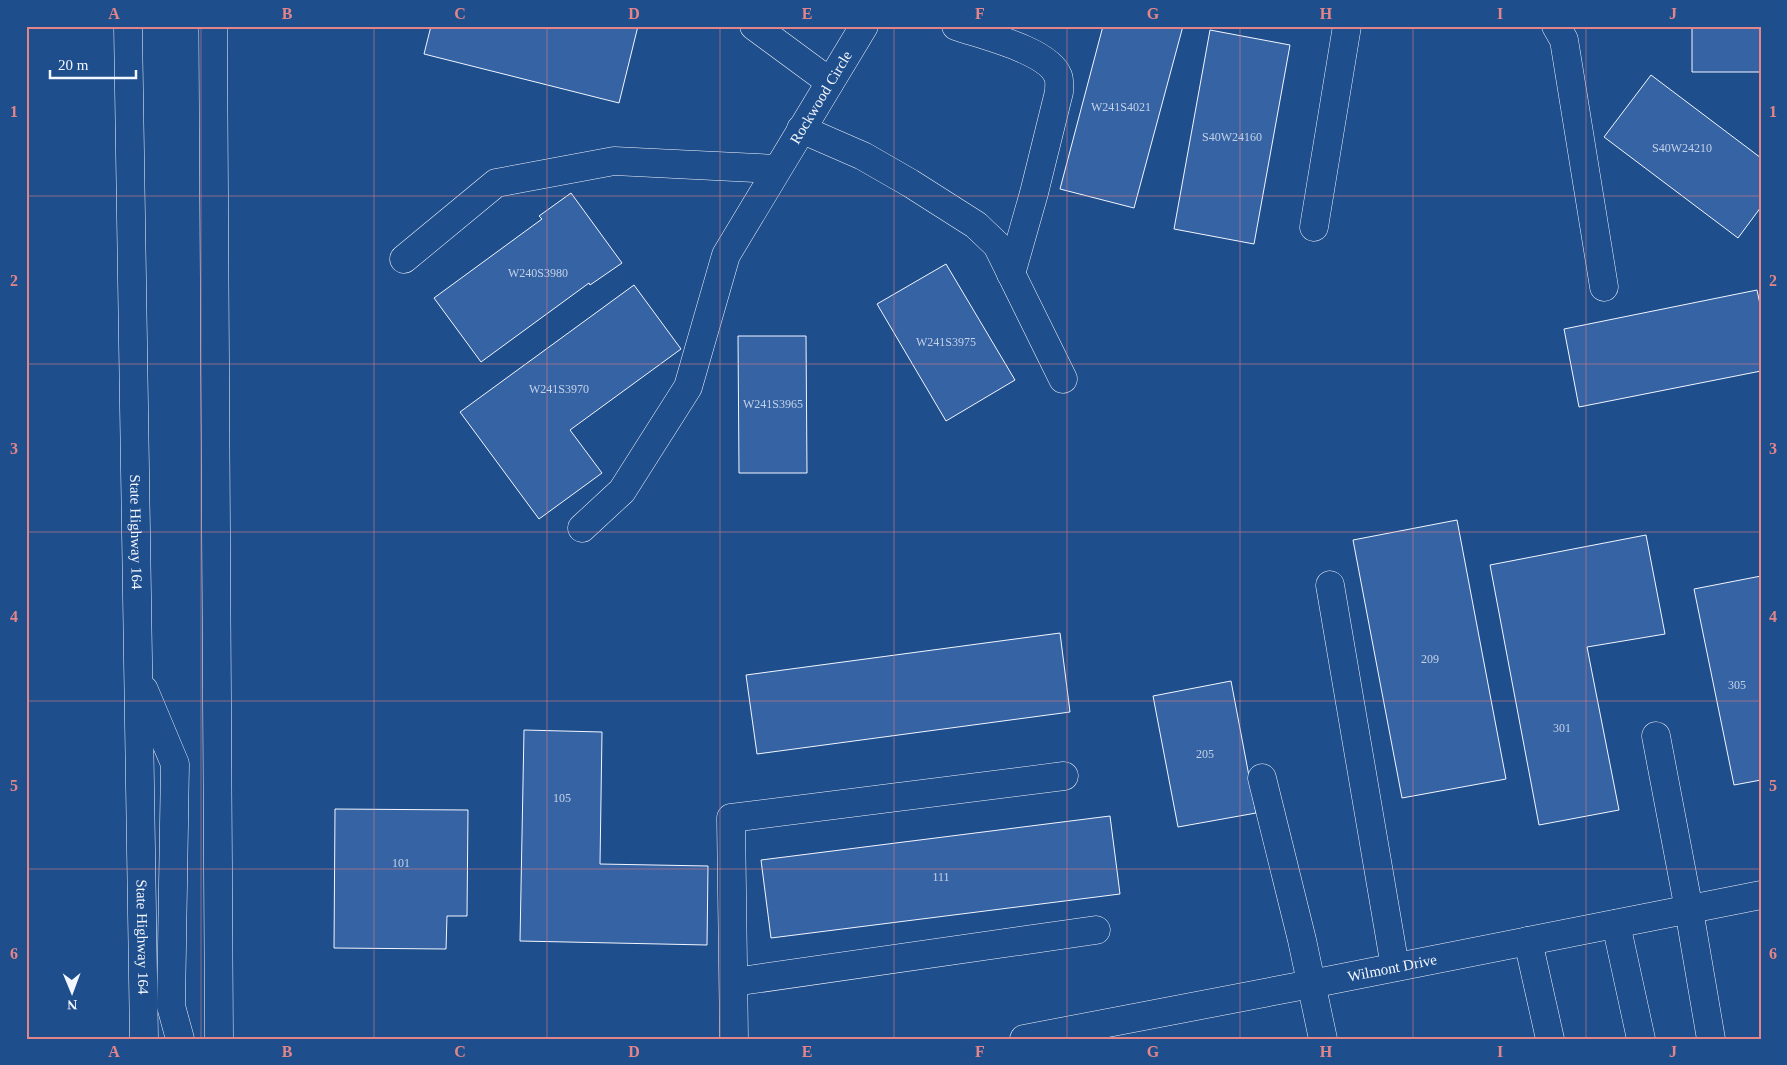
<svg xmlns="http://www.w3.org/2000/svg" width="1787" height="1065" font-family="Georgia,serif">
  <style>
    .building { fill: #3563a3; stroke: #f2f6ff }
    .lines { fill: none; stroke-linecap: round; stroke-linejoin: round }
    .minor-casing { stroke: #f2f6ff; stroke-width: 29 }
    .major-casing { stroke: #f2f6ff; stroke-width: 29 }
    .minor { stroke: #1f4e8c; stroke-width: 28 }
    .major { stroke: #1f4e8c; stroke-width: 28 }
    .grid { fill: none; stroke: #e38589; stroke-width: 1; stroke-opacity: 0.55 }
    .labels { text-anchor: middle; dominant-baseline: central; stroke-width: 4; stroke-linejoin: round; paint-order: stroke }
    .number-label { font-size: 12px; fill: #c3d1e8 }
    .street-label { font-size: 15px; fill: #f2f6ff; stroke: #1f4e8c }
    .neatline { fill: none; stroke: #e38589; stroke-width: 2 }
    .grid-label { font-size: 16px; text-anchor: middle; font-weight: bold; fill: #e38589 }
  </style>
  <rect width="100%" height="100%" fill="#1f4e8c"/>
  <path class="building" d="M 431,26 L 638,26 L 619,103 L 424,54 Z
    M 1103,26 L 1183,26 L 1134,208 L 1060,189 Z
    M 1692,26 L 1761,26 L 1761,72 L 1692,72 Z
    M 1210,30 L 1290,45 L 1254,244 L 1174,229 Z
    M 1651,75 L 1761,158 L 1761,207 L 1738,238 L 1604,137 Z
    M 571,193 L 622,263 L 590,285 L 589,283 L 481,362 L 434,298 L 542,219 L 539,216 Z
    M 946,264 L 1015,380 L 946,421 L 877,304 Z
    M 634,285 L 681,349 L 570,430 L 602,473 L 539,519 L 460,412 Z
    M 1757,290 L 1761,309 L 1761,371 L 1579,407 L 1564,329 Z
    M 738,336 L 806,336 L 807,473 L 739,473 Z
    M 1457,520 L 1506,779 L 1402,798 L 1353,540 Z
    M 1646,535 L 1665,634 L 1587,647 L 1619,810 L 1539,825 L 1490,565 Z
    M 1761,576 L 1761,780 L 1734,785 L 1694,589 Z
    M 1060,633 L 1070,712 L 757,754 L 746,675 Z
    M 1231,681 L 1256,813 L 1178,827 L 1153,696 Z
    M 524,730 L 602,732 L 600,864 L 708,866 L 707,945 L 520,941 Z
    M 335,809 L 468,810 L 467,916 L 447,916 L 446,949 L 334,948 Z
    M 1110,816 L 1120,894 L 771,938 L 761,860 Z"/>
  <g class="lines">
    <defs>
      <g id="minor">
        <path d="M 754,26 L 830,82"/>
        <path d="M 956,26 C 981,35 1048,50 1058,76 C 1060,81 1059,87 1059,92 L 1034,193 L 1011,274"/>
        <path d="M 1556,26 L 1564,40 L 1604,287"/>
        <path d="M 801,129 L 863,156 L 910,183 L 976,225 L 997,245 L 1063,379"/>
        <path d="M 1314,227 L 1347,26"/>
        <path d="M 404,259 L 496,183 L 614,161 L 777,169"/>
        <path id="s1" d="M 582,528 L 622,491 L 688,387 L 726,255 L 864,26"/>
        <path d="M 1330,585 L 1395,967"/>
        <path d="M 1656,736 L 1689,910 L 1711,1039"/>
        <path d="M 1262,778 L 1302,940 L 1323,1039"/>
        <path d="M 1616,924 L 1641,1039"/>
        <path d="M 1528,941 L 1550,1039"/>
        <path d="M 734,982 L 1096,930"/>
        <path d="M 734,1039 L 731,818 L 1064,776"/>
        <path id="s2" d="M 1024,1039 L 1311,984 L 1761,895"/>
      </g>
      <g id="major">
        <path id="s3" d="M 128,26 L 144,1039"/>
        <path d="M 213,26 L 219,1039"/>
        <path d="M 144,690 L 175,764 L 171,1006 L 180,1039"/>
      </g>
    </defs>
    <use href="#minor" class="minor-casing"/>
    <use href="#major" class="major-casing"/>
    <use href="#minor" class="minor"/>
    <use href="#major" class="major"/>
  </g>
  <path class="grid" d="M 201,26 L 201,1039M 374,26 L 374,1039M 547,26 L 547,1039M 720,26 L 720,1039M 894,26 L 894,1039M 1067,26 L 1067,1039M 1240,26 L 1240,1039M 1413,26 L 1413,1039M 1586,26 L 1586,1039M 26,196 L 1761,196M 26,364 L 1761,364M 26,532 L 1761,532M 26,701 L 1761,701M 26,869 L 1761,869"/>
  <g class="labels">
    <g class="number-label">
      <text x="1121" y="107">W241S4021</text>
      <text x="1232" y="137">S40W24160</text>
      <text x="1682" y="148">S40W24210</text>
      <text x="538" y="273">W240S3980</text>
      <text x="946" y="342">W241S3975</text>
      <text x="559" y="389">W241S3970</text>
      <text x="773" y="404">W241S3965</text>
      <text x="1430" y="659">209</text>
      <text x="1737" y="685">305</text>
      <text x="1562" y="728">301</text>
      <text x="1205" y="754">205</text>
      <text x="562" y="798">105</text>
      <text x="401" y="863">101</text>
      <text x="941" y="877">111</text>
    </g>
    <g class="street-label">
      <text stroke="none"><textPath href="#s1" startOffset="499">Rockwood Circle</textPath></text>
      <text stroke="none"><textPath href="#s3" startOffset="506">State Highway 164</textPath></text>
      <text stroke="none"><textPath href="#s3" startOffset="911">State Highway 164</textPath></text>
      <text stroke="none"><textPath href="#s2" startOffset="375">Wilmont Drive</textPath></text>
    </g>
  </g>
  <rect width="1787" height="1065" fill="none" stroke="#1f4e8c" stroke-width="55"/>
  <g transform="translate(72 992) rotate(179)" stroke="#1f4e8c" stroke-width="4" paint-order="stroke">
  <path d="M0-4L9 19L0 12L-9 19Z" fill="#f2f6ff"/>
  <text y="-8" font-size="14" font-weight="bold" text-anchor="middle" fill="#f2f6ff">N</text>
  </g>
  <path d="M50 70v8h86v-8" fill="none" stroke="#f2f6ff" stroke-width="2.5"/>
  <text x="58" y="70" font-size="15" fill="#f2f6ff" stroke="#1f4e8c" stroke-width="4" paint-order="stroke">20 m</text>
  <rect x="28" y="28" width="1732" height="1010" class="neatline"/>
  <g class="grid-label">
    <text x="114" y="19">A</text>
    <text x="287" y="19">B</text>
    <text x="460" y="19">C</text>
    <text x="634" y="19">D</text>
    <text x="807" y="19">E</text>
    <text x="980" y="19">F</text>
    <text x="1153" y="19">G</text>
    <text x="1326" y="19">H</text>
    <text x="1500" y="19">I</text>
    <text x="1673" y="19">J</text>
    <text x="14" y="117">1</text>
    <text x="1773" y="117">1</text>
    <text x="14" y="286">2</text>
    <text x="1773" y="286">2</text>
    <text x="14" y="454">3</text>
    <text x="1773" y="454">3</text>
    <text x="14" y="622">4</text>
    <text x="1773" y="622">4</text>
    <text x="14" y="791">5</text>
    <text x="1773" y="791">5</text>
    <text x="14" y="959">6</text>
    <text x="1773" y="959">6</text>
    <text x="114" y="1057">A</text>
    <text x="287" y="1057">B</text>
    <text x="460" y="1057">C</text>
    <text x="634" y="1057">D</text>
    <text x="807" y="1057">E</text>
    <text x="980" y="1057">F</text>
    <text x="1153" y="1057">G</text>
    <text x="1326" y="1057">H</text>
    <text x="1500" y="1057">I</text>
    <text x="1673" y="1057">J</text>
  </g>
</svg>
